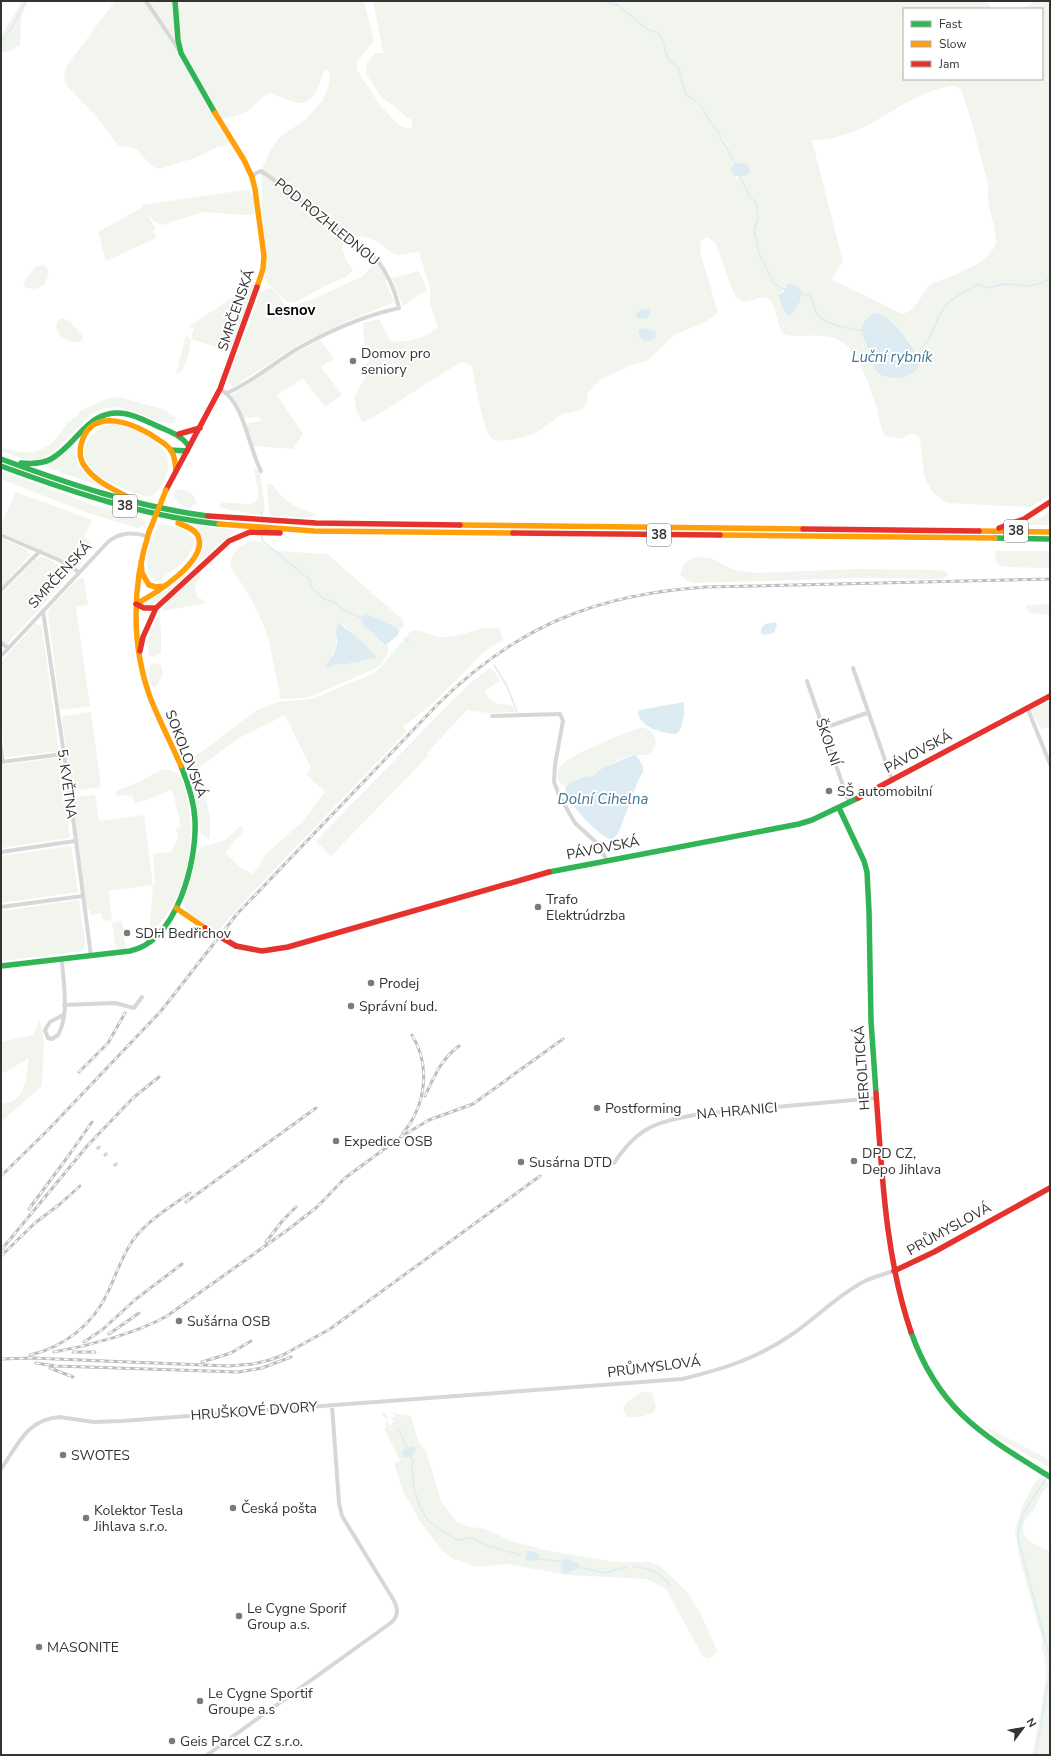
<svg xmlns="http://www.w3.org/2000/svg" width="1051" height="1756" font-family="'Nunito Sans',sans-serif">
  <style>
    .green { fill: #f1f5ed; fill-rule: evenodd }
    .water { fill: #ddebf3 }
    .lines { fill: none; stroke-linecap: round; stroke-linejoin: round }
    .stream { stroke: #ddebf3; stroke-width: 1.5 }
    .street { stroke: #d7d7d7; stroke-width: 4 }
    .fast { stroke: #30b455; stroke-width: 5.5 }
    .slow { stroke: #ff9f0a; stroke-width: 5.5 }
    .jam { stroke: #e5322d; stroke-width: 5.5 }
    .rail-casing { stroke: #bebebe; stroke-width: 3 }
    .rail { stroke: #fff; stroke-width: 1.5; stroke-dasharray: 4.5; stroke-linecap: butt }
    .slow-bridge { stroke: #ff9f0a; stroke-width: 5.5 }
    .jam-bridge { stroke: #e5322d; stroke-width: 5.5 }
    .poi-dot { fill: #7a7a7a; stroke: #fff; stroke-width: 1.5 }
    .labels { text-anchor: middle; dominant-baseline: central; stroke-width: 4; stroke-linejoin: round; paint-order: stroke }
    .shield { fill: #fff; stroke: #707070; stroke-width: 1 }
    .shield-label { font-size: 13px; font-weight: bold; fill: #333 }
    .street-label { font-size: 14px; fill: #333; stroke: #fff }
    .poi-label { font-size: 14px; fill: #333; stroke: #fff; text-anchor: start }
    .neighbourhood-label { font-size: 15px; font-weight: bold; fill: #000; stroke: #fff }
    .water-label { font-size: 15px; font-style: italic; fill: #3f7597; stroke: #fff }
  </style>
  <rect width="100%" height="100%" fill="#fff"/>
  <path class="green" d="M 22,1 L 28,1 L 21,17 L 20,45 L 11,51 L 1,53 L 1,36 Z
    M 115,1 L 364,1 L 374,40 L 366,51 L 357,61 L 357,70 L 380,105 L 396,122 L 401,126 L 409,129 L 412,127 L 412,120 L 407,118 L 393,105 L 382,98 L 366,74 L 367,63 L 375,53 L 383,53 L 373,1 L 986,1 L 992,9 L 904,9 L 904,79 L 1042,79 L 1042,9 L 1022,9 L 1035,1 L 1050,1 L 1050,495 L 1031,507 L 947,503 C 918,487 925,463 919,436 L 912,433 L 901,439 L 885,436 C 880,428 879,418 877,409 C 870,388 859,348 837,339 C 820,332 802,338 785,335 C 775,326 778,304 768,299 C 755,292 746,312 734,294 L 715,242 L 707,237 L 701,241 L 700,251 L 718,313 L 705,322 L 674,335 L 647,361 L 631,365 L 600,380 L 588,392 L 586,404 L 582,409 L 570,413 L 564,413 C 553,420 542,431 530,435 C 522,438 498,444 491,438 C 483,431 475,380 472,367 C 467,362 465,362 459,363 L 371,419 L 362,422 L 357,412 L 354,397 L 367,374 L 366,363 L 370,362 L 365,354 L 363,323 L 379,319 L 390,341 C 405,343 428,338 438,327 L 430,304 L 430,287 L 419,253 C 410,251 402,257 395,254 C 389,252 384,246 379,243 C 365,235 350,231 342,247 L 345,258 L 353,270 L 347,276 L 319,289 L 298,301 L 289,303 L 283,299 L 267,283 L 265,276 L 267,260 L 262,208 L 262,169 L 268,155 L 278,139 L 307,118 L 323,100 L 329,85 L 330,73 L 327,70 L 324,71 C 312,108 306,109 272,93 C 261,95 257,104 249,110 C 239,116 226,118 215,121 L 231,144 L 226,143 L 227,146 L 219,146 L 195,158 L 159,169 C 148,167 145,156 137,150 C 132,146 125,147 119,146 L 94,114 L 67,86 L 64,75 L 66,67 ZM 951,86 L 955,86 L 961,89 L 973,127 L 988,184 C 989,189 987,194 988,199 C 990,213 995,225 996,239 C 996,263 950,276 931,284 C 921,293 917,311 902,314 L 831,279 L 843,262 L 812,140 C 821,140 831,139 840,136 C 880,126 909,92 951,86 ZM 741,163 L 745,176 L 736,178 L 735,164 ZM 787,284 L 790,284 C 811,292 796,304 786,314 L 778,298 ZM 895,325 L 918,358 L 916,370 C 905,378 885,384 876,371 L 861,331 Z
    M 245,190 L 250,191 C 254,197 256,208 254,214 L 244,215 L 204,212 L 162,225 C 153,223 150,216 144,209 L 156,229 L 154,231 L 156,238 L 106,261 L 98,232 L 143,207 L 142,205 Z
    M 376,261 L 388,279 L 385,281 L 394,302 L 348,321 L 299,344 L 233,387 L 228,381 L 231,368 L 249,326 L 260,292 L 271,288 L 282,300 L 286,308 L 314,299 L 363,276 Z
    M 42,265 C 52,268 48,279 44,285 L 35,289 L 26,288 L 23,283 L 35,267 Z
    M 419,271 L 427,290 L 403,306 L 392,278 Z
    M 256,282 L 235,342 L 233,341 L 230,351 L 191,339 L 194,328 L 188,327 Z
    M 60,318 C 69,318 78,330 83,337 L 81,341 C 69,346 48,331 60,318 Z
    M 186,335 L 191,340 C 189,351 187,370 176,375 Z
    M 320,340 L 334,359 L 321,367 L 342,395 L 325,407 L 303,378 L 277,395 L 303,434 L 293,449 L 253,446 L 246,425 L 250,423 L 261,421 L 260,417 L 244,418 L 240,409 L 231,396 L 294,354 Z
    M 119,397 L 165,410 L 176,418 L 174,423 C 151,426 133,403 107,408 C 76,414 61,465 27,459 C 19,458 10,454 1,451 L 1,447 C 21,453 36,457 54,441 C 59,436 62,429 67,424 C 72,419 78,417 80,411 L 106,399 Z
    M 111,424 C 127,425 163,440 167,457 C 170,464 167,477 163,483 C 160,488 156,495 150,496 C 146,498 140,494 136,493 C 117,487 76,470 86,445 C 91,433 99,428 111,424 Z
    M 75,441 C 72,463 82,470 96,485 L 44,466 L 65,453 Z
    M 254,469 L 258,470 L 260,473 L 265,510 L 263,514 C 253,516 247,512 238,511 C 230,510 227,510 220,506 L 221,503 C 223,502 248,504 251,504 C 266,498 254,481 254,469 Z
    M 1,471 L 93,505 L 140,517 L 146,521 L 144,525 L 138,528 L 85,512 L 1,479 Z
    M 267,484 L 273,485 C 283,501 299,510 317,514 L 310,517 L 273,516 L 269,513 Z
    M 176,490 C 186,489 193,492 197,502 L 190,508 C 181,506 176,502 173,494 Z
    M 16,492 L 92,520 L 84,537 L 90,543 L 81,564 L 74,566 L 58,557 L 1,532 L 1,524 Z
    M 1050,510 L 1050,525 L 1025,525 L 1043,516 Z
    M 159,524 C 171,525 189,527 194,541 C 191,558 181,564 168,574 C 164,576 163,579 158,581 C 137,574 152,537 159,524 Z
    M 197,526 L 237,530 L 208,554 L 158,601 L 150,606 L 145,605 L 144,604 C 167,588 219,561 197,528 Z
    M 1,538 L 27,550 L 30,555 L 1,587 Z
    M 250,541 L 261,542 L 276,551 L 327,554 L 402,619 C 404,622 405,624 403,628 L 399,630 L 380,619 L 371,617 L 367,615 L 368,629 L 384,646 L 388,645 L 388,654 L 380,665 L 374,669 L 312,696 L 302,698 L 279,699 L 280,694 C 276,677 273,659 269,642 C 261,616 248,590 231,569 C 228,555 239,547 250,541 ZM 342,624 L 368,647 L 376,658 L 342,665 L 338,663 L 324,667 L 329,661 L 336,647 L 336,635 Z
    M 995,551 L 1050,551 L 1050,568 L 1003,567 C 996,563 994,559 995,551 Z
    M 40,557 L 46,558 L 67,569 L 69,576 L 6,645 L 1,642 L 1,595 L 35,560 Z
    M 695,557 L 710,558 L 734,570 L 756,573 L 856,569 L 939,570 L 947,572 L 948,575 L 943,579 L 937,579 L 865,578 L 694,583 L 687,581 L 680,574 L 685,563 Z
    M 199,574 L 201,576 L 195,587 L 197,597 L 205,601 L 206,603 L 162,611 L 168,601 Z
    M 82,578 L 84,580 L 88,605 L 76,607 L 90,706 L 63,710 L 60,708 L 48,613 L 50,608 L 77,580 Z
    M 1050,604 L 1050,615 L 1029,613 L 1026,605 Z
    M 159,617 L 161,631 L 161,653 L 152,657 L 149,656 C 147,642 150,630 157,618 Z
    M 35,624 L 40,625 L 42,628 L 59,751 L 7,757 C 0,748 1,678 1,662 Z
    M 483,628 L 499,628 L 503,640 L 485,651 L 434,702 L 403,727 L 407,731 L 248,897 L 217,932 L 187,912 L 183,903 L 192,876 L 196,853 L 204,846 L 224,841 L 241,826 L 244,830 L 225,853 L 240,867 L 252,874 L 260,865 L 266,854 L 302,822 L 325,792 L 306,774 L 311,768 L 285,715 L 239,738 L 198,768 L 210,816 L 210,839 L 206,838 L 200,832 L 195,795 L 183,763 L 206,749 L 255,711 L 278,702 L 312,699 L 359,679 L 360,680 L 378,670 L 411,631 C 422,628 431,637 442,637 C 455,637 470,632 483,628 Z
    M 155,663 L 161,665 L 163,674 L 157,686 L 154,688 C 148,681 148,672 151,664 Z
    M 490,668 L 493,670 L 500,681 L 487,689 L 485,691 C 491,707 500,702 513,706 L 515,712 L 488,713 L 467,710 L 427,753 L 429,755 L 331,856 L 316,841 L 444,709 L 468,685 Z
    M 1050,701 L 1050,727 L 1041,729 L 1032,713 L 1034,709 Z
    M 91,712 L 101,787 L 72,791 L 62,718 L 64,716 Z
    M 642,727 C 655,731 661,743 650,753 C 645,757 637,754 632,755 C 621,757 602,769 593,775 C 590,777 587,777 584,777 C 577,779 570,783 564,786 C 558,782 555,774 560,767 C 569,754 626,733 642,727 Z
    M 57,758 L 60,761 L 70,838 L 1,848 L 1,765 Z
    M 163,769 C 170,769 175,771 179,776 C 186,783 191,819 191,830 C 191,844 188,861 185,875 C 179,899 166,918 149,935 L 153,885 L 108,891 L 104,859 L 112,920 L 103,921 L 101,913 L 91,915 L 90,910 L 87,910 L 72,797 L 95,795 L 99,821 L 144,815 L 153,885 L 155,885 L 153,854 L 171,852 L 178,838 L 176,828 L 180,827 L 180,821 L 172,789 L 147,800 L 135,803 L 132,796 L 116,795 L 117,790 L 137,783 Z
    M 71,846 L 78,892 L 1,903 L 1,856 Z
    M 79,900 L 85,942 L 83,951 L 1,961 L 1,911 Z
    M 122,921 L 126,948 L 116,949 L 112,923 Z
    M 40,1020 L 44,1043 L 42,1086 L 1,1122 L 1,1104 C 28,1102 25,1078 29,1058 L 4,1073 L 1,1071 L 1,1042 L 33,1035 Z
    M 642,1392 L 652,1392 L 656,1407 L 654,1412 L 641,1417 L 627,1417 L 623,1409 C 627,1401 634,1396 642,1392 Z
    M 392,1413 L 411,1416 L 419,1443 L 426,1451 L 441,1501 L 457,1522 L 466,1526 L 485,1529 L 509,1540 L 544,1550 L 615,1562 L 649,1562 L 659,1565 L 686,1591 L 701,1614 L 717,1651 L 712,1657 L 706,1659 L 701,1653 L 666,1589 L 647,1579 L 568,1575 L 507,1564 L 475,1567 L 459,1560 L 455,1560 L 443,1551 L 420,1522 L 409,1501 L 405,1497 L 394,1463 L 400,1461 L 384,1428 L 386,1428 L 385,1423 L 387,1421 L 391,1426 L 394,1420 L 390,1418 L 392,1417 L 397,1418 Z
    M 980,1424 L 1050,1460 L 1050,1468 L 1001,1440 Z
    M 1039,1478 L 1043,1478 L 1050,1486 C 1041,1490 1039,1499 1035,1508 C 1032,1513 1026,1517 1024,1523 C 1018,1540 1038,1546 1050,1551 L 1050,1755 L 1032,1755 L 1042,1705 L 1046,1675 L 1045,1659 L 1042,1648 L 1042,1639 L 1019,1556 L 1015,1530 L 1024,1502 L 1035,1482 Z"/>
  <path class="water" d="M 741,163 L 748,165 L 750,169 L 749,174 L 740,177 L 732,175 L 731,168 L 735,164 Z
    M 787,284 L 790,284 C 793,285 797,286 799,288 C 806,295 795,312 788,316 L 783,309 L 778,295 L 784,292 Z
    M 643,309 L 650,310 L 649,317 L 638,319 L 635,314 Z
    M 877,313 C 881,315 885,317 888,319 C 896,324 921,356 919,365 C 915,379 885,383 876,371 L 861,331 C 862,323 868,314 877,313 Z
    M 643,328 L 655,331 L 656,336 C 652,341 648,342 642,340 L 638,333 L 639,330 Z
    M 364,614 L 380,619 L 388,624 L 390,624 L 399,630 L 398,635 L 385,646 L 368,629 L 364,628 L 362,620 Z
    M 775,622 L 777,624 L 774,633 L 764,635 L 761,633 L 761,628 L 765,624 Z
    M 339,623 L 364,643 L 376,656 L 376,658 L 342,665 L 338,663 L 326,668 L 324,667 C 330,660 337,651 337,641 C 336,634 335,630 339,623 Z
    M 684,702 C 685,710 683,731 676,734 C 662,733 640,728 638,712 L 640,710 Z
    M 633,755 L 636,755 L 643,766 L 643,772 L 638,781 L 618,834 L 611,840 C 597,834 566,803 565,787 L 569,783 L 584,777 L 592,776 L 603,768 Z
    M 414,1446 L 416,1450 L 411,1457 L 403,1457 L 402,1450 Z
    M 527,1551 L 530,1551 L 538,1554 L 539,1558 L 538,1561 L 525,1560 Z
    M 565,1558 L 579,1564 L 579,1568 L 566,1574 L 563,1574 L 561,1571 L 563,1559 Z"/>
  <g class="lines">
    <path class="stream" d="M 606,1 L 619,6 L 648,30 L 659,33 C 669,48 660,56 678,67 L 686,94 L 697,102
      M 1,42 L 11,29 L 26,1
      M 701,106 L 711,123 L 720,134 L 720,139 C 728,147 730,156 736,165
      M 740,177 L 750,197 L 755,201 L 757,209
      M 757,212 L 758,217 L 754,232 L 757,241 L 758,251 L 774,284 L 786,290
      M 799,294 L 809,295 C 814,301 813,309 818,315 C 825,325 850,328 862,331
      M 920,349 C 934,338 935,318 946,305 C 954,296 968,291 978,284 L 988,288 L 1005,284 L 1029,286 L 1042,283 L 1050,278
      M 261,511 L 262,517
      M 261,535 L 263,541 L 310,580 L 311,587 L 324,599 L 336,603 L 344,611 L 358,616 L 363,619
      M 404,638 L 409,642
      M 494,665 L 507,686 L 517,712
      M 383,1414 L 387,1418
      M 397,1427 L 408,1449
      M 410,1456 L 413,1461 L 412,1469 L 414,1488 L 420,1507 L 428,1521 L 455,1539 L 462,1540 L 468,1538 L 473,1538 L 487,1546 L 521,1555
      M 539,1559 L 565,1562
      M 578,1567 L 605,1573 L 626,1567
      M 634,1567 C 650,1567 660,1573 670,1585
      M 1036,1755 L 1050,1670 L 1049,1655 L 1018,1538 C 1019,1514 1033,1498 1046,1479"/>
    <path class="street" d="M 146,1 L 181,53
      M 220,389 C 245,403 248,447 261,471
      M 227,393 C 252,382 274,363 297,349 C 329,331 363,316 399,308 C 395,290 389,275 377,260 L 270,177 L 261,171 L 256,173 L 252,177
      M 1,535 L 59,560 L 79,572
      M 1,590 L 40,551
      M 43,611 L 70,795 L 91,956
      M 1,643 L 8,648
      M 1,656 L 108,542 C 120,532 132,532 147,536
      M 853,668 L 892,780
      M 807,681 L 849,803
      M 1027,707 L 1050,764
      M 492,716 L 560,714 L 563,721 L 555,765 L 554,782 L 559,795 L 575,823 L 598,844 L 606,859
      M 824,728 L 867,713
      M 1,747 L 3,762
      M 1,762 L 63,754
      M 1,852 L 75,841
      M 1,907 L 83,896
      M 62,960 C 63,983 70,1013 58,1035 L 52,1039 L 48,1038 L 45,1030 L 50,1022 L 63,1015
      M 64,1005 L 115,1003 L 134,1008 L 142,997
      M 614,1163 C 639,1125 658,1122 699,1114 L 876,1098
      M 1,1469 C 18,1445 26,1420 59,1417 L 94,1422 L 122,1421 L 682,1379 C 723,1369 756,1359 791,1335 C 816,1318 837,1296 863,1282 C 873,1277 884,1274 894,1271
      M 207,1755 L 392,1622 C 399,1614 398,1608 393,1599 L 342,1516 L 339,1503 L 332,1406"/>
    <path class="fast" d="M 175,1 L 178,40 L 181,53 L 215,113
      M 171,450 L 187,451
      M 1,459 C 69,484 137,507 208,516
      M 21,463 C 31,464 42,464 51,459 C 78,444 89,406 127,414 C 136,416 144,420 153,424 C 167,431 179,433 189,446
      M 1,466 C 72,492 143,516 219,524
      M 995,538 L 1050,539
      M 839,808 L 864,861 L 867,872 L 869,911 L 871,1021 L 876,1093
      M 549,872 L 799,824 L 812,820 L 858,798
      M 1,966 L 130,951 C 177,941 197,862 195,820 C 194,801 188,783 181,766
      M 911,1332 C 939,1411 983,1435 1050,1477"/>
    <path class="slow" d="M 215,113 L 244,160 L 252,177 L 255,189 L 264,256 L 263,269 L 257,287
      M 131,499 C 116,490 97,483 86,468 C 80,461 79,454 81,445 C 90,404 137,424 159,440 C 164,443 169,447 172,452 C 175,457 175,464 176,470
      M 219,524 L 314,531 L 513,533
      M 460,525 L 803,529
      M 979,531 L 1050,532
      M 149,532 C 132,585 131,644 150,697 C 159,720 171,743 181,766
      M 720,535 L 995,538
      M 141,562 L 142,573 L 149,585 L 156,587 L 165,586
      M 136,604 C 153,595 209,561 198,536 C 195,529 185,526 178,523
      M 176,908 L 205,928"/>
    <path class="jam" d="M 179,434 L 200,428
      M 166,490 L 220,389 L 257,287
      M 208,516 L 316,523 L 460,525
      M 999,528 L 1024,519 L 1050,502
      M 803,529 L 979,531
      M 513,533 L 720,535
      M 136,604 L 144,608 L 156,608
      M 140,651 L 143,637 L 156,608 L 229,541 L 250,532 L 280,533
      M 858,798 L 1050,696
      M 236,946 L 262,951 L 288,947 L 549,872
      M 876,1093 C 882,1172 885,1256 911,1332
      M 894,1271 L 934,1252 L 1050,1188"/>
    <defs>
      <path id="rail" d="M 79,1072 L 108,1043 L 125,1013
        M 425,1096 C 434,1077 441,1059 459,1046
        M 403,1133 C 426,1105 431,1066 412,1035
        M 98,1148 L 99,1147
        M 105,1155 L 106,1154
        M 115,1165 L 116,1164
        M 1,1176 L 48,1130 L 161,1011 L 237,914 L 439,703 C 517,626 597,594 706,587 L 1050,579
        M 186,1202 L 316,1108
        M 29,1209 L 69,1155 L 92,1122
        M 266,1242 L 283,1220 L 296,1207
        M 2,1249 L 88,1145 L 133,1098 L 159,1077
        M 1,1256 L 35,1223 L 60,1204 L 80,1186
        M 109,1334 L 139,1313
        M 84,1342 L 102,1330 L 136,1299 L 182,1264
        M 54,1352 C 88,1346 137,1333 167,1316 L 289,1229 L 317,1207 L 345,1178 L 402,1136 L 429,1120 L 473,1104 L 563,1039
        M 73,1352 L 95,1352
        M 30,1355 C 64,1347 93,1325 108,1292 C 116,1275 122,1256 133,1240 C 148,1220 170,1207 190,1193
        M 1,1359 L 31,1358 L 228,1366 L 253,1364 L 270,1360 L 283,1355 L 330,1329 L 540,1176
        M 202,1362 L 231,1353 L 251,1341
        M 36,1363 L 55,1366 L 239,1372 L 262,1368 L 291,1357
        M 50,1368 L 73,1377"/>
    </defs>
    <use href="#rail" class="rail-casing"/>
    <use href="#rail" class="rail"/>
    <path class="slow-bridge" d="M 149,532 L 166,490"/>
    <path class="jam-bridge" d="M 205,928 L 236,946"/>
  </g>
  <g class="poi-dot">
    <circle cx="353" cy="361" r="4"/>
    <circle cx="829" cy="791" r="4"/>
    <circle cx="538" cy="907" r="4"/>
    <circle cx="127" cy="933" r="4"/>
    <circle cx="371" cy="983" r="4"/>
    <circle cx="351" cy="1006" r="4"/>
    <circle cx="597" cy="1108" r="4"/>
    <circle cx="336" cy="1141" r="4"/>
    <circle cx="854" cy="1161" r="4"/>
    <circle cx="521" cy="1162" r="4"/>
    <circle cx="179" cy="1321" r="4"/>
    <circle cx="63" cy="1455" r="4"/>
    <circle cx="233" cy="1508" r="4"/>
    <circle cx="86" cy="1518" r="4"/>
    <circle cx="239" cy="1616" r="4"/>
    <circle cx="39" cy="1647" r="4"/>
    <circle cx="200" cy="1701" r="4"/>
    <circle cx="172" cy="1741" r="4"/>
  </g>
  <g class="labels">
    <g class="shield">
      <rect x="113" y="495" width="24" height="22" rx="3"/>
      <rect x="1004" y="520" width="24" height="22" rx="3"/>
      <rect x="647" y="524" width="24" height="22" rx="3"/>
    </g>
    <g class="shield-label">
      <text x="125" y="506">38</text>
      <text x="1016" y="531">38</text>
      <text x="659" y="535">38</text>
    </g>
    <g class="street-label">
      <text transform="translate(327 222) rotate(39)">POD ROZHLEDNOU</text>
      <text transform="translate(236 310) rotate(-71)">SMRČENSKÁ</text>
      <text transform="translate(60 575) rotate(-47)">SMRČENSKÁ</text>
      <text transform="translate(828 742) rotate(71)">ŠKOLNÍ</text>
      <text transform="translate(918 752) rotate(-28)">PÁVOVSKÁ</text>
      <text transform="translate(186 754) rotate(69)">SOKOLOVSKÁ</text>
      <text transform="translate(67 784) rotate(82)">5. KVĚTNA</text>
      <text transform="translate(603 848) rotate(-11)">PÁVOVSKÁ</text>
      <text transform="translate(862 1068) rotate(-94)">HEROLTICKÁ</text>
      <text transform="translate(737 1111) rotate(-5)">NA HRANICI</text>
      <text transform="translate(949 1229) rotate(-29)">PRŮMYSLOVÁ</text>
      <text transform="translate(654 1367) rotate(-7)">PRŮMYSLOVÁ</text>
      <text transform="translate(254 1411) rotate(-4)">HRUŠKOVÉ DVORY</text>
    </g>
    <g class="poi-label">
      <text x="361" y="353">Domov pro<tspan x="361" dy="16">seniory</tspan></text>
      <text x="837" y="791">SŠ automobilní</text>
      <text x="546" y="899">Trafo<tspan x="546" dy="16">Elektrúdrzba</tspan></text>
      <text x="135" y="933">SDH Bedřichov</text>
      <text x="379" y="983">Prodej</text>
      <text x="359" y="1006">Správní bud.</text>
      <text x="605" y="1108">Postforming</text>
      <text x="344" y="1141">Expedice OSB</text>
      <text x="862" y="1153">DPD CZ,<tspan x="862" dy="16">Depo Jihlava</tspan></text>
      <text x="529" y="1162">Susárna DTD</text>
      <text x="187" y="1321">Sušárna OSB</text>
      <text x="71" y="1455">SWOTES</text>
      <text x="241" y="1508">Česká pošta</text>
      <text x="94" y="1510">Kolektor Tesla<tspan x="94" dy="16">Jihlava s.r.o.</tspan></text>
      <text x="247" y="1608">Le Cygne Sporif<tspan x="247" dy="16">Group a.s.</tspan></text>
      <text x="47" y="1647">MASONITE</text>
      <text x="208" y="1693">Le Cygne Sportif<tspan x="208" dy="16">Groupe a.s</tspan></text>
      <text x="180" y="1741">Geis Parcel CZ s.r.o.</text>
    </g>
    <g class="neighbourhood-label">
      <text x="291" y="310">Lesnov</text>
    </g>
    <g class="water-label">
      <text x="892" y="357">Luční rybník</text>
      <text x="603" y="799">Dolní Cihelna</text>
    </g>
  </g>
  <rect width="1051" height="1756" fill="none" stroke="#333333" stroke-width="4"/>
  <rect x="903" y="8" width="140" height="72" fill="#ffffff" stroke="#adadad"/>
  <rect x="911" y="21" width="20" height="6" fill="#30b455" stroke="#adadad"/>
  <text x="939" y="28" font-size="12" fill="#333333">Fast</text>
  <rect x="911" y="41" width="20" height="6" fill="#ff9f0a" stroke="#adadad"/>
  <text x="939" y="48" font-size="12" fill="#333333">Slow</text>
  <rect x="911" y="61" width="20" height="6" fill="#e5322d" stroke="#adadad"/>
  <text x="939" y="68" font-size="12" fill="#333333">Jam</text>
  <g transform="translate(1023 1728) rotate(58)" stroke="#ffffff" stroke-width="3" paint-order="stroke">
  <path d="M0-3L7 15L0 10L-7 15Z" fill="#333333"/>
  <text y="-6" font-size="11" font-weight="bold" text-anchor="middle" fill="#333333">N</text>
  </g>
</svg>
